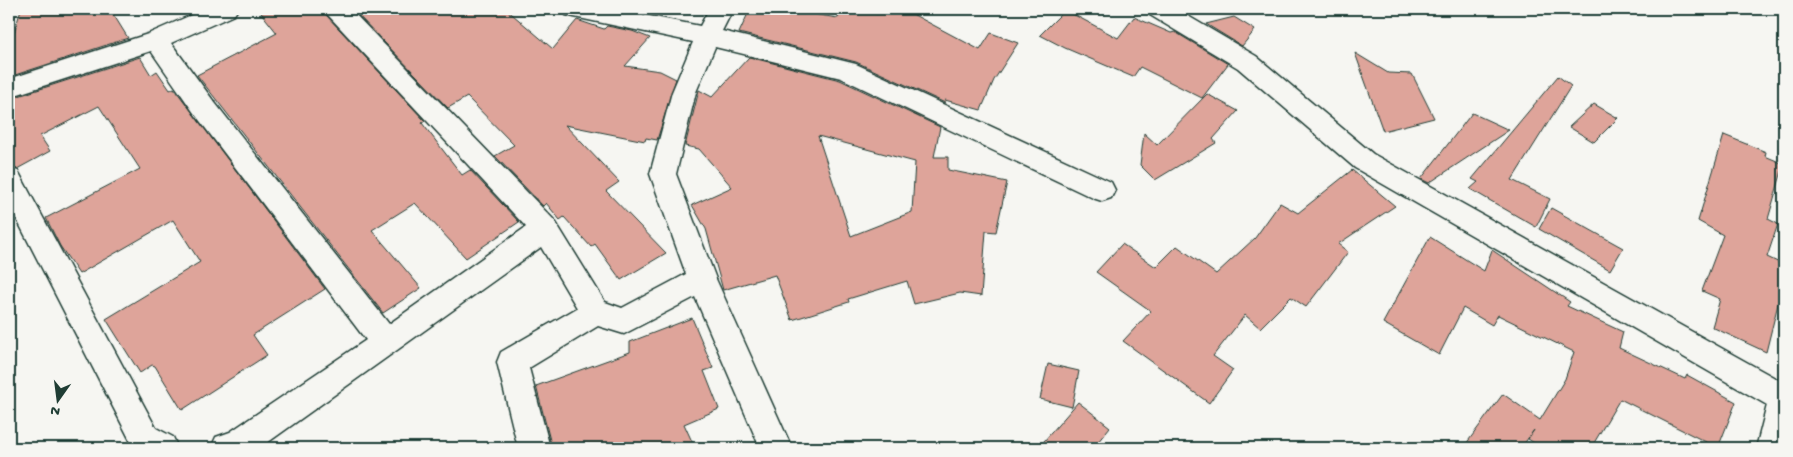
<svg xmlns="http://www.w3.org/2000/svg" width="1793" height="457" font-family="'Gochi Hand',sans-serif">
  <style>
    .building { fill: #dea49a; stroke: #1f3d34; fill-rule: evenodd }
    .lines { fill: none; stroke-linecap: round; stroke-linejoin: round }
    .minor-casing { stroke: #1f3d34; stroke-width: 3 }
    .minor { fill: #f6f6f2; fill-rule: evenodd }
  </style>
  <rect width="100%" height="100%" fill="#f6f6f2"/>
  <filter id="ink" filterUnits="userSpaceOnUse"><feTurbulence type="fractalNoise" baseFrequency=".02" numOctaves="2"/><feDisplacementMap in="SourceGraphic" scale="10" xChannelSelector="R" yChannelSelector="G"/><feConvolveMatrix kernelMatrix="1 2 1 2 8 2 1 2 1" color-interpolation-filters="sRGB"/></filter>
  <g filter="url(#ink)">
    <path class="building" d="M 21,9 L 110,9 L 128,38 L 9,77 L 9,50 Z
      M 258,9 L 322,9 L 327,16 L 425,121 L 422,123 L 462,175 L 470,170 L 519,222 L 466,258 L 415,203 L 372,230 L 421,288 L 383,313 L 197,75 L 277,33 Z
      M 352,9 L 506,9 L 553,49 L 577,20 L 604,29 L 607,26 L 632,31 L 650,38 L 625,66 L 660,71 L 676,79 L 657,140 L 646,138 L 645,141 L 565,125 L 619,182 L 606,191 L 666,253 L 621,280 L 595,244 L 591,247 L 564,217 L 560,220 L 546,203 L 543,206 L 495,156 L 514,145 L 467,97 L 448,108 Z
      M 750,9 L 781,9 L 838,18 L 843,9 L 878,14 L 880,9 L 903,9 L 980,50 L 991,33 L 1018,43 L 994,80 L 981,110 L 945,100 L 945,103 L 856,62 L 739,33 Z
      M 1065,10 L 1118,38 L 1134,17 L 1171,33 L 1175,32 L 1228,64 L 1202,98 L 1140,67 L 1133,77 L 1065,48 L 1040,35 Z
      M 1234,17 L 1255,30 L 1242,46 L 1206,24 Z
      M 1355,53 L 1388,73 L 1412,74 L 1434,118 L 1383,131 Z
      M 140,57 L 151,75 L 157,71 L 170,90 L 174,88 L 325,289 L 253,335 L 267,355 L 182,410 L 155,366 L 152,365 L 140,373 L 106,319 L 200,262 L 173,220 L 79,274 L 60,246 L 46,218 L 140,169 L 99,106 L 40,136 L 50,151 L 17,169 L 9,166 L 9,99 Z
      M 749,57 L 840,80 L 940,127 L 934,157 L 948,157 L 948,170 L 1007,182 L 996,232 L 986,231 L 981,296 L 960,293 L 914,304 L 907,281 L 848,299 L 849,302 L 792,320 L 775,275 L 723,290 L 706,229 L 692,205 L 732,187 L 699,149 L 685,146 L 699,90 L 712,97 ZM 818,136 L 915,162 L 912,212 L 851,236 Z
      M 1558,76 L 1571,86 L 1512,180 L 1550,199 L 1536,227 L 1470,189 L 1478,182 L 1472,179 Z
      M 1207,94 L 1238,111 L 1213,139 L 1216,143 L 1155,180 L 1140,165 L 1144,133 L 1157,145 Z
      M 1594,104 L 1618,118 L 1594,142 L 1569,127 Z
      M 1472,113 L 1509,130 L 1429,183 L 1421,179 Z
      M 1724,135 L 1766,152 L 1765,156 L 1784,164 L 1768,219 L 1778,224 L 1767,257 L 1784,265 L 1784,298 L 1780,296 L 1766,352 L 1712,327 L 1720,299 L 1702,291 L 1723,235 L 1698,221 Z
      M 1352,170 L 1395,206 L 1338,244 L 1348,252 L 1306,307 L 1291,297 L 1260,328 L 1245,315 L 1213,356 L 1233,370 L 1209,403 L 1123,341 L 1151,311 L 1096,272 L 1122,244 L 1156,267 L 1177,246 L 1216,274 L 1255,238 L 1280,203 L 1298,213 Z
      M 1551,208 L 1623,248 L 1610,270 L 1539,229 Z
      M 1430,237 L 1484,271 L 1492,250 L 1570,302 L 1567,306 L 1623,332 L 1619,348 L 1685,379 L 1687,375 L 1736,402 L 1718,448 L 1620,399 L 1591,448 L 1542,448 L 1528,439 L 1534,430 L 1521,448 L 1463,448 L 1503,394 L 1540,420 L 1565,379 L 1574,352 L 1498,315 L 1492,325 L 1463,308 L 1439,355 L 1383,323 Z
      M 692,318 L 713,368 L 704,371 L 719,409 L 684,424 L 695,448 L 552,448 L 536,386 L 630,352 L 630,342 Z
      M 1048,364 L 1079,371 L 1072,407 L 1040,399 Z
      M 1078,402 L 1110,427 L 1093,448 L 1038,448 Z"/>
    <g class="lines">
      <defs>
        <path id="minor" d="M 205,9 L 238,9 L 234,15 L 171,43 L 212,99 L 389,324 L 526,227 L 328,15 L 324,9 L 350,9 L 555,221 L 605,302 L 622,308 L 686,274 L 650,174 L 672,92 L 693,42 L 574,17 L 566,15 L 562,9 L 614,9 L 700,26 L 709,9 L 733,9 L 722,31 L 856,64 L 1111,182 L 1115,190 L 1111,198 L 1102,201 L 1093,198 L 841,78 L 715,47 L 696,92 L 676,174 L 716,279 L 792,448 L 760,448 L 695,297 L 624,334 L 598,326 L 529,368 L 550,448 L 518,448 L 497,362 L 501,352 L 577,308 L 541,247 L 260,448 L 211,448 L 216,437 L 230,432 L 366,340 L 194,113 L 151,51 L 9,97 L 9,79 L 148,34 Z
          M 1146,9 L 1176,9 L 1256,56 L 1373,154 L 1784,383 L 1784,448 L 1756,448 L 1767,405 L 1355,168 L 1238,68 L 1150,15 Z
          M 9,168 L 18,171 L 156,428 L 173,437 L 178,448 L 134,448 L 9,204 Z"/>
      </defs>
      <use href="#minor" class="minor-casing"/>
      <use href="#minor" class="minor"/>
    </g>
  </g>
  <rect width="1793" height="457" fill="none" stroke="#f6f6f2" stroke-width="30"/>
  <rect x="15" y="15" width="1763" height="427" fill="none" stroke="#1f3d34" stroke-width="2" filter="url(#ink)"/>
  <g transform="translate(58 400) rotate(194)" stroke="#f6f6f2" stroke-width="4" paint-order="stroke">
  <path d="M0-4L9 19L0 12L-9 19Z" fill="#1f3d34"/>
  <text y="-8" font-size="14" font-weight="bold" text-anchor="middle" fill="#1f3d34">N</text>
  </g>
</svg>
